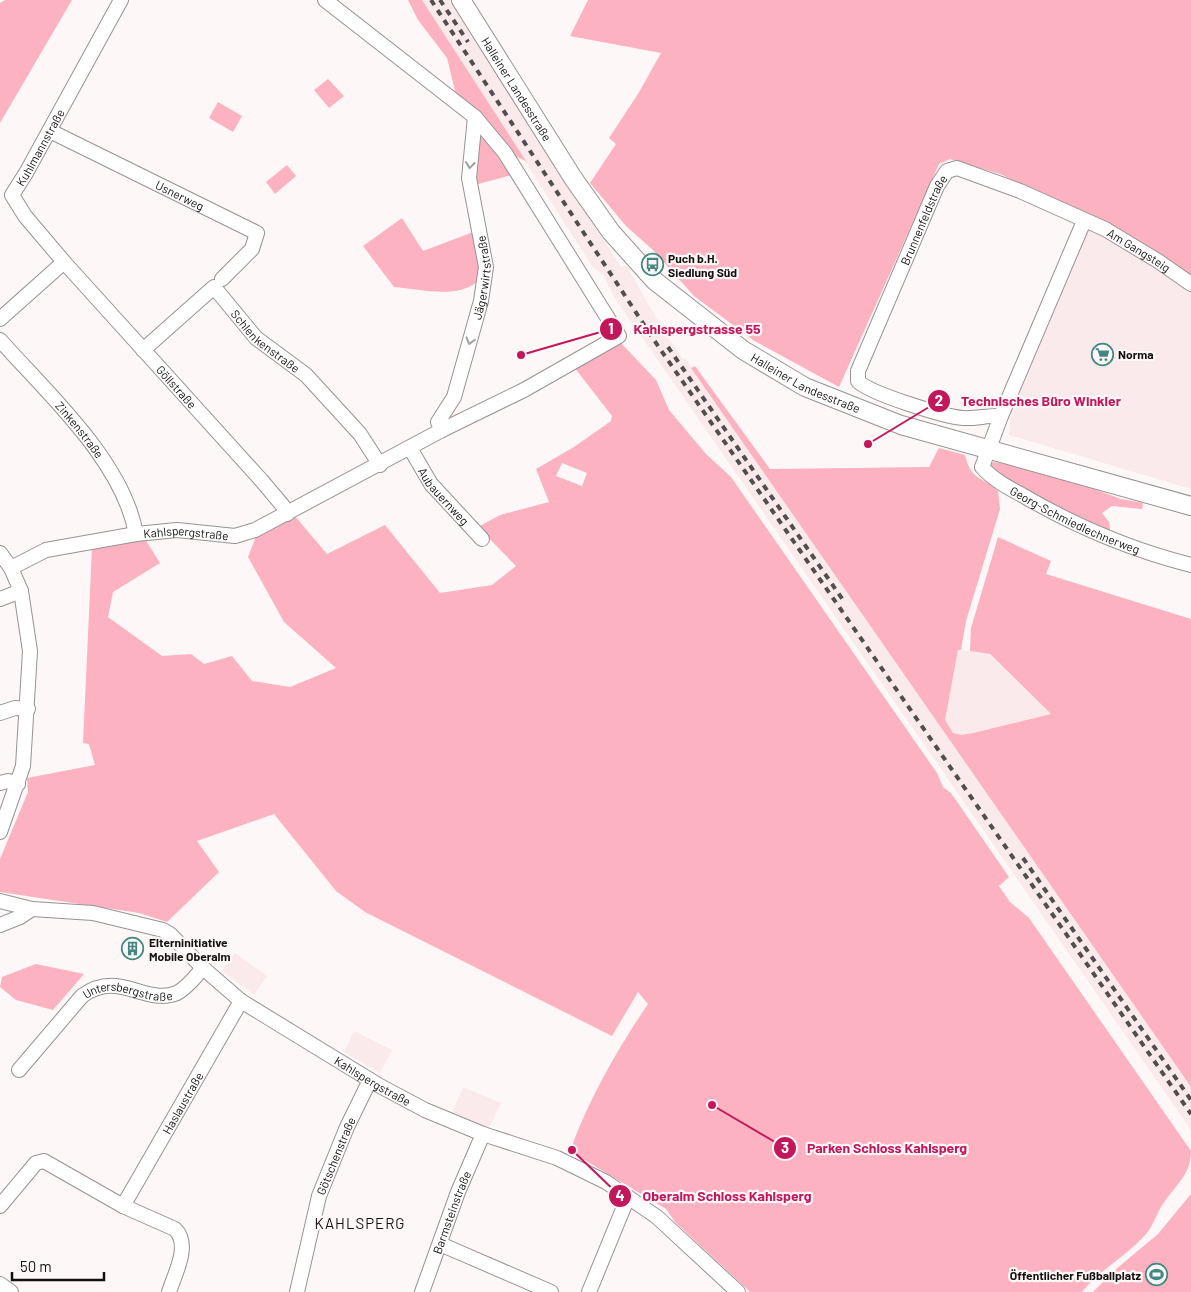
<svg xmlns="http://www.w3.org/2000/svg" width="1191" height="1292" font-family="Barlow,sans-serif">
  <style>
    .built { fill: #faeaec }
    .green { fill: #fcb2c0; fill-rule: evenodd }
    .lines { fill: none; stroke-linecap: round; stroke-linejoin: round }
    .minor-casing { stroke: #989293; stroke-width: 16 }
    .major-casing { stroke: #989293; stroke-width: 20 }
    .minor { stroke: #fff; stroke-width: 14 }
    .major { stroke: #fff; stroke-width: 18 }
    .rail { stroke: #524e4f; stroke-width: 4; stroke-dasharray: 6 6; stroke-linecap: butt }
    .oneway { stroke: #a1a0a0 }
    .labels { text-anchor: middle; dominant-baseline: central; stroke-width: 4.5; stroke-linejoin: round; paint-order: stroke }
    .street-label { font-size: 12px; fill: #141112; stroke: #fef7f8 }
    .poi-label { font-size: 12px; font-weight: bold; fill: #141112; stroke: #fef7f8; text-anchor: start }
    .quarter-label { font-size: 15px; letter-spacing: 1px; fill: #141112; stroke: #fef7f8 }
    .leader { fill: none; stroke: #c2185b; stroke-width: 2 }
    .callout-dot { fill: #c2185b; stroke: #fef7f8; stroke-width: 2 }
    .mark-label { font-size: 15px; text-anchor: middle; font-weight: bold; fill: #fff }
    .callout-label { font-size: 14px; text-anchor: middle; font-weight: bold; fill: #c2185b; stroke: #fef7f8; stroke-width: 4.5; stroke-linejoin: round; paint-order: stroke }
  </style>
  <rect width="100%" height="100%" fill="#fef7f8"/>
  <path class="built" d="M 422,0 L 450,0 L 621,267 L 626,265 L 665,333 L 682,358 L 686,359 L 1191,1087 L 1191,1130 L 614,297 L 604,276 L 592,266 Z
    M 1091,227 L 1191,289 L 1191,489 L 1009,435 L 1011,410 L 1017,396 L 1087,229 Z
    M 958,650 L 989,654 L 1051,714 L 973,733 L 961,735 L 953,733 L 945,720 Z
    M 235,953 L 267,976 L 254,995 L 222,971 Z
    M 354,1031 L 392,1050 L 380,1073 L 344,1052 Z
    M 463,1087 L 501,1103 L 489,1128 L 452,1113 Z"/>
  <path class="green" d="M 5,0 L 72,0 L 0,123 L 0,3 Z
    M 408,0 L 422,0 L 526,161 L 515,156 L 499,134 L 490,140 L 512,175 L 471,186 L 469,120 L 456,95 L 447,58 L 418,20 Z
    M 588,0 L 1191,0 L 1191,279 L 1048,198 L 1000,174 L 950,159 L 939,164 L 839,387 L 753,340 L 694,296 L 653,250 L 626,226 L 590,183 L 616,144 L 609,138 L 638,94 L 661,53 L 570,36 Z
    M 328,79 L 344,96 L 329,108 L 314,90 Z
    M 218,102 L 242,116 L 233,132 L 209,118 Z
    M 287,165 L 296,176 L 275,194 L 266,182 Z
    M 402,218 L 423,251 L 476,231 L 481,260 L 477,282 C 456,299 420,289 394,287 L 363,246 Z
    M 619,341 L 656,380 L 669,410 L 706,454 L 731,477 L 937,773 L 943,787 L 951,793 L 1009,877 L 999,886 L 1010,902 L 1029,918 L 1191,1151 C 1191,1173 1178,1183 1165,1201 C 1157,1211 1154,1225 1146,1234 C 1127,1256 1100,1269 1082,1292 L 750,1292 L 675,1222 L 666,1209 L 573,1153 L 571,1148 C 590,1097 618,1048 648,1004 L 638,992 L 612,1036 L 365,912 L 336,891 L 274,814 L 197,841 L 219,872 L 167,922 L 139,913 L 0,892 L 0,859 L 28,792 L 27,778 L 95,765 L 89,744 L 83,743 L 92,548 L 145,539 L 160,563 L 113,592 L 108,617 L 162,656 L 191,654 L 204,664 L 232,656 L 252,681 L 290,687 L 336,668 L 284,622 L 248,557 L 257,534 L 294,515 L 327,554 L 385,525 L 440,593 L 492,585 L 516,566 L 478,527 L 500,515 L 549,502 L 536,469 L 574,447 L 611,421 L 612,416 L 574,367 ZM 562,463 L 587,473 L 582,486 L 556,476 Z
    M 695,366 L 770,469 L 929,467 L 939,448 L 965,455 C 971,481 982,476 998,491 L 1000,509 L 966,621 L 961,650 L 958,650 L 945,720 L 953,733 L 961,735 L 973,733 L 1051,714 L 990,654 L 970,651 L 971,628 L 998,537 L 1051,561 L 1046,574 L 1191,619 L 1191,1087 L 691,368 Z
    M 993,462 L 1040,469 L 1121,499 L 1143,503 L 1142,509 L 1112,506 L 1102,513 L 1109,522 L 1110,530 L 1106,532 C 1066,514 1025,494 990,466 Z
    M 36,964 L 84,974 L 53,1010 L 16,1000 L 0,987 L 2,977 Z
    M 1191,1194 L 1191,1292 L 1093,1292 L 1115,1270 L 1158,1234 Z"/>
  <g class="lines">
    <defs>
      <g id="minor">
        <path id="s1" d="M 50,131 L 257,233 L 252,249 L 222,279"/>
        <path id="s2" d="M 1084,221 L 1001,416 L 982,467 C 992,479 1009,488 1022,495 C 1075,526 1132,550 1191,565"/>
        <path id="s3" d="M 64,262 L 262,481 L 283,506 L 287,514"/>
        <path id="s4" d="M 0,319 L 64,262 L 25,216 L 12,195 L 26,173 L 121,0"/>
        <path id="s5" d="M 0,340 C 48,394 123,461 136,534"/>
        <path id="s6" d="M 143,350 L 214,287 L 256,338 L 306,375 L 360,434 L 380,465"/>
        <path id="s7" d="M 1001,416 C 988,415 976,419 963,418 C 946,417 868,393 858,381 L 858,371 L 937,186 L 947,171 L 957,168 L 1020,191 L 1105,229 L 1158,261 L 1191,284"/>
        <path id="s8" d="M 442,430 L 438,422 L 454,397 L 481,301 L 486,267 L 469,178 L 475,117"/>
        <path id="s9" d="M 410,448 L 431,484 L 482,539"/>
        <path d="M 0,553 L 11,568 L 21,591 L 30,651 L 23,766 L 0,832"/>
        <path id="s10" d="M 11,568 L 46,550 L 136,534 L 177,530 L 235,536 L 255,530 L 442,430 L 524,390 L 619,336 L 505,153 L 475,117 L 325,0"/>
        <path d="M 0,599 L 21,591"/>
        <path d="M 0,713 L 15,708 L 28,709"/>
        <path d="M 0,783 L 8,781 L 18,784"/>
        <path id="s11" d="M 0,901 L 32,909 L 93,913 L 163,930 L 171,935 L 203,968 L 241,1001 L 380,1086 L 425,1110 L 483,1134 L 557,1158 L 606,1182 L 657,1217 L 738,1292"/>
        <path d="M 0,925 L 20,917 L 32,909"/>
        <path id="s12" d="M 19,1070 L 82,996 C 119,969 145,1006 177,993 C 187,988 196,976 203,968"/>
        <path d="M 0,1206 L 36,1163 L 44,1161 L 123,1206 L 175,1229 C 191,1245 175,1273 169,1292"/>
        <path id="s13" d="M 123,1206 L 241,1001"/>
        <path d="M 440,1244 L 551,1292"/>
        <path d="M 0,1284 L 11,1292"/>
        <path id="s14" d="M 297,1292 L 319,1196 L 347,1127 L 370,1080"/>
        <path id="s15" d="M 422,1292 L 458,1192 L 483,1134"/>
        <path d="M 589,1292 L 628,1197"/>
      </g>
      <g id="major">
        <path id="s16" d="M 461,0 L 573,178 L 611,232 L 655,281 L 743,350 L 805,387 L 901,425 L 1191,506"/>
      </g>
    </defs>
    <use href="#minor" class="minor-casing"/>
    <use href="#major" class="major-casing"/>
    <use href="#minor" class="minor"/>
    <use href="#major" class="major"/>
    <path class="rail" d="M 431,0 L 658,346 L 1191,1114
      M 440,0 L 468,42
      M 668,347 L 843,600
      M 1023,858 L 1191,1100"/>
  </g>
  <defs><path id="oneway-chevron" d="M-2-3.5L2.5 0L-2 3.5" fill="none" stroke-width="1.6" stroke-linecap="round" stroke-linejoin="round" transform="scale(1.25)"/></defs>
  <g class="oneway">
    <use href="#oneway-chevron" transform="translate(470 165) rotate(96)"/>
    <use href="#oneway-chevron" transform="translate(470 341) rotate(106)"/>
  </g>
  <defs>
    <symbol id="bus-ring" viewBox="-11 -11 22 22"><circle r="9.5" fill="#fef7f8" stroke="#428880" stroke-width="1.5"/><path d="M-5-6H5V4H4V6H2V4H-2V6H-4V4H-5ZM-3.5-4V0h7V-4ZM-3.5 1.2v1.5H-2V1.2ZM2 1.2v1.5H3.5V1.2Z" fill="#428880"/></symbol>
    <symbol id="supermarket-ring" viewBox="-11 -11 22 22"><circle r="9.5" fill="#fef7f8" stroke="#428880" stroke-width="1.5"/><path d="M-6-5.5h2.5l.6 2H6L4.5 2H-2.5L-4.4-4H-6ZM-1.5 3.2a1.3 1.3 0 1 0 .1 0ZM3 3.2a1.3 1.3 0 1 0 .1 0Z" fill="#428880"/></symbol>
    <symbol id="building-ring" viewBox="-11 -11 22 22"><circle r="9.5" fill="#fef7f8" stroke="#428880" stroke-width="1.5"/><path d="M-4-6H4V6H1V3H-1V6H-4ZM-2.5-4.3h1.7v1.8h-1.7ZM.8-4.3h1.7v1.8H.8ZM-2.5-1h1.7V.8h-1.7ZM.8-1h1.7V.8H.8Z" fill="#428880"/></symbol>
    <symbol id="stadium-ring" viewBox="-11 -11 22 22"><circle r="9.5" fill="#fef7f8" stroke="#428880" stroke-width="1.5"/><path d="M0-5a6.5 5 0 1 0 0 10a6.5 5 0 1 0 0-10ZM-3.5-1.8h7v3.6h-7Z" fill="#428880"/></symbol>
  </defs>
  <g fill-rule="evenodd">
    <use href="#bus-ring" x="640" y="252" width="25" height="25"/>
    <use href="#supermarket-ring" x="1090" y="342" width="25" height="25"/>
    <use href="#building-ring" x="120" y="936" width="25" height="25"/>
    <use href="#stadium-ring" x="1144" y="1262" width="25" height="25"/>
  </g>
  <g class="labels">
    <g class="street-label">
      <text stroke="none"><textPath href="#s16" startOffset="105">Halleiner Landesstraße</textPath></text>
      <text stroke="none"><textPath href="#s4" startOffset="226">Kuhlmannstraße</textPath></text>
      <text stroke="none"><textPath href="#s1" startOffset="145">Usnerweg</textPath></text>
      <text stroke="none"><textPath href="#s7" startOffset="325">Brunnenfeldstraße</textPath></text>
      <text stroke="none"><textPath href="#s7" startOffset="590">Am Gangsteig</textPath></text>
      <text stroke="none"><textPath href="#s8" startOffset="162">Jägerwirtstraße</textPath></text>
      <text stroke="none"><textPath href="#s6" startOffset="170">Schlenkenstraße</textPath></text>
      <text stroke="none"><textPath href="#s16" startOffset="525">Halleiner Landesstraße</textPath></text>
      <text stroke="none"><textPath href="#s3" startOffset="168">Göllstraße</textPath></text>
      <text stroke="none"><textPath href="#s5" startOffset="120">Zinkenstraße</textPath></text>
      <text stroke="none"><textPath href="#s9" startOffset="59">Aubauernweg</textPath></text>
      <text stroke="none"><textPath href="#s2" startOffset="374">Georg-Schmiedlechnerweg</textPath></text>
      <text stroke="none"><textPath href="#s10" startOffset="181">Kahlspergstraße</textPath></text>
      <text stroke="none"><textPath href="#s12" startOffset="145">Untersbergstraße</textPath></text>
      <text stroke="none"><textPath href="#s11" startOffset="426">Kahlspergstraße</textPath></text>
      <text stroke="none"><textPath href="#s13" startOffset="119">Haslaustraße</textPath></text>
      <text stroke="none"><textPath href="#s14" startOffset="142">Götschenstraße</textPath></text>
      <text stroke="none"><textPath href="#s15" startOffset="85">Barmsteinstraße</textPath></text>
    </g>
    <g class="poi-label">
      <text x="668" y="258">Puch b.H.<tspan x="668" dy="14">Siedlung Süd</tspan></text>
      <text x="1118" y="354">Norma</text>
      <text x="149" y="942">Elterninitiative<tspan x="149" dy="14">Mobile Oberalm</tspan></text>
      <text x="1141" y="1275" text-anchor="end">Öffentlicher Fußballplatz</text>
    </g>
    <g class="quarter-label">
      <text x="360" y="1223">KAHLSPERG</text>
    </g>
  </g>
  <path class="leader" d="M521 355L611 329M868 444L939 401M712 1105L785 1148M572 1150L620 1196"/>
  <g class="callout-dot">
    <circle cx="521" cy="355" r="5"/>
    <circle cx="868" cy="444" r="5"/>
    <circle cx="712" cy="1105" r="5"/>
    <circle cx="572" cy="1150" r="5"/>
    <circle cx="611" cy="329" r="12"/>
    <circle cx="939" cy="401" r="12"/>
    <circle cx="785" cy="1148" r="12"/>
    <circle cx="620" cy="1196" r="12"/>
  </g>
  <g class="mark-label">
    <text x="611" y="334">1</text>
    <text x="939" y="406">2</text>
    <text x="785" y="1153">3</text>
    <text x="620" y="1201">4</text>
  </g>
  <g class="callout-label">
    <text x="697" y="334">Kahlspergstrasse 55</text>
    <text x="1041" y="406">Technisches Büro Winkler</text>
    <text x="887" y="1153">Parken Schloss Kahlsperg</text>
    <text x="727" y="1201">Oberalm Schloss Kahlsperg</text>
  </g>
  <path d="M12 1272v8h92v-8" fill="none" stroke="#141112" stroke-width="2.5"/>
  <text x="20" y="1272" font-size="15" fill="#141112" stroke="#fef7f8" stroke-width="4" paint-order="stroke">50 m</text>
</svg>
